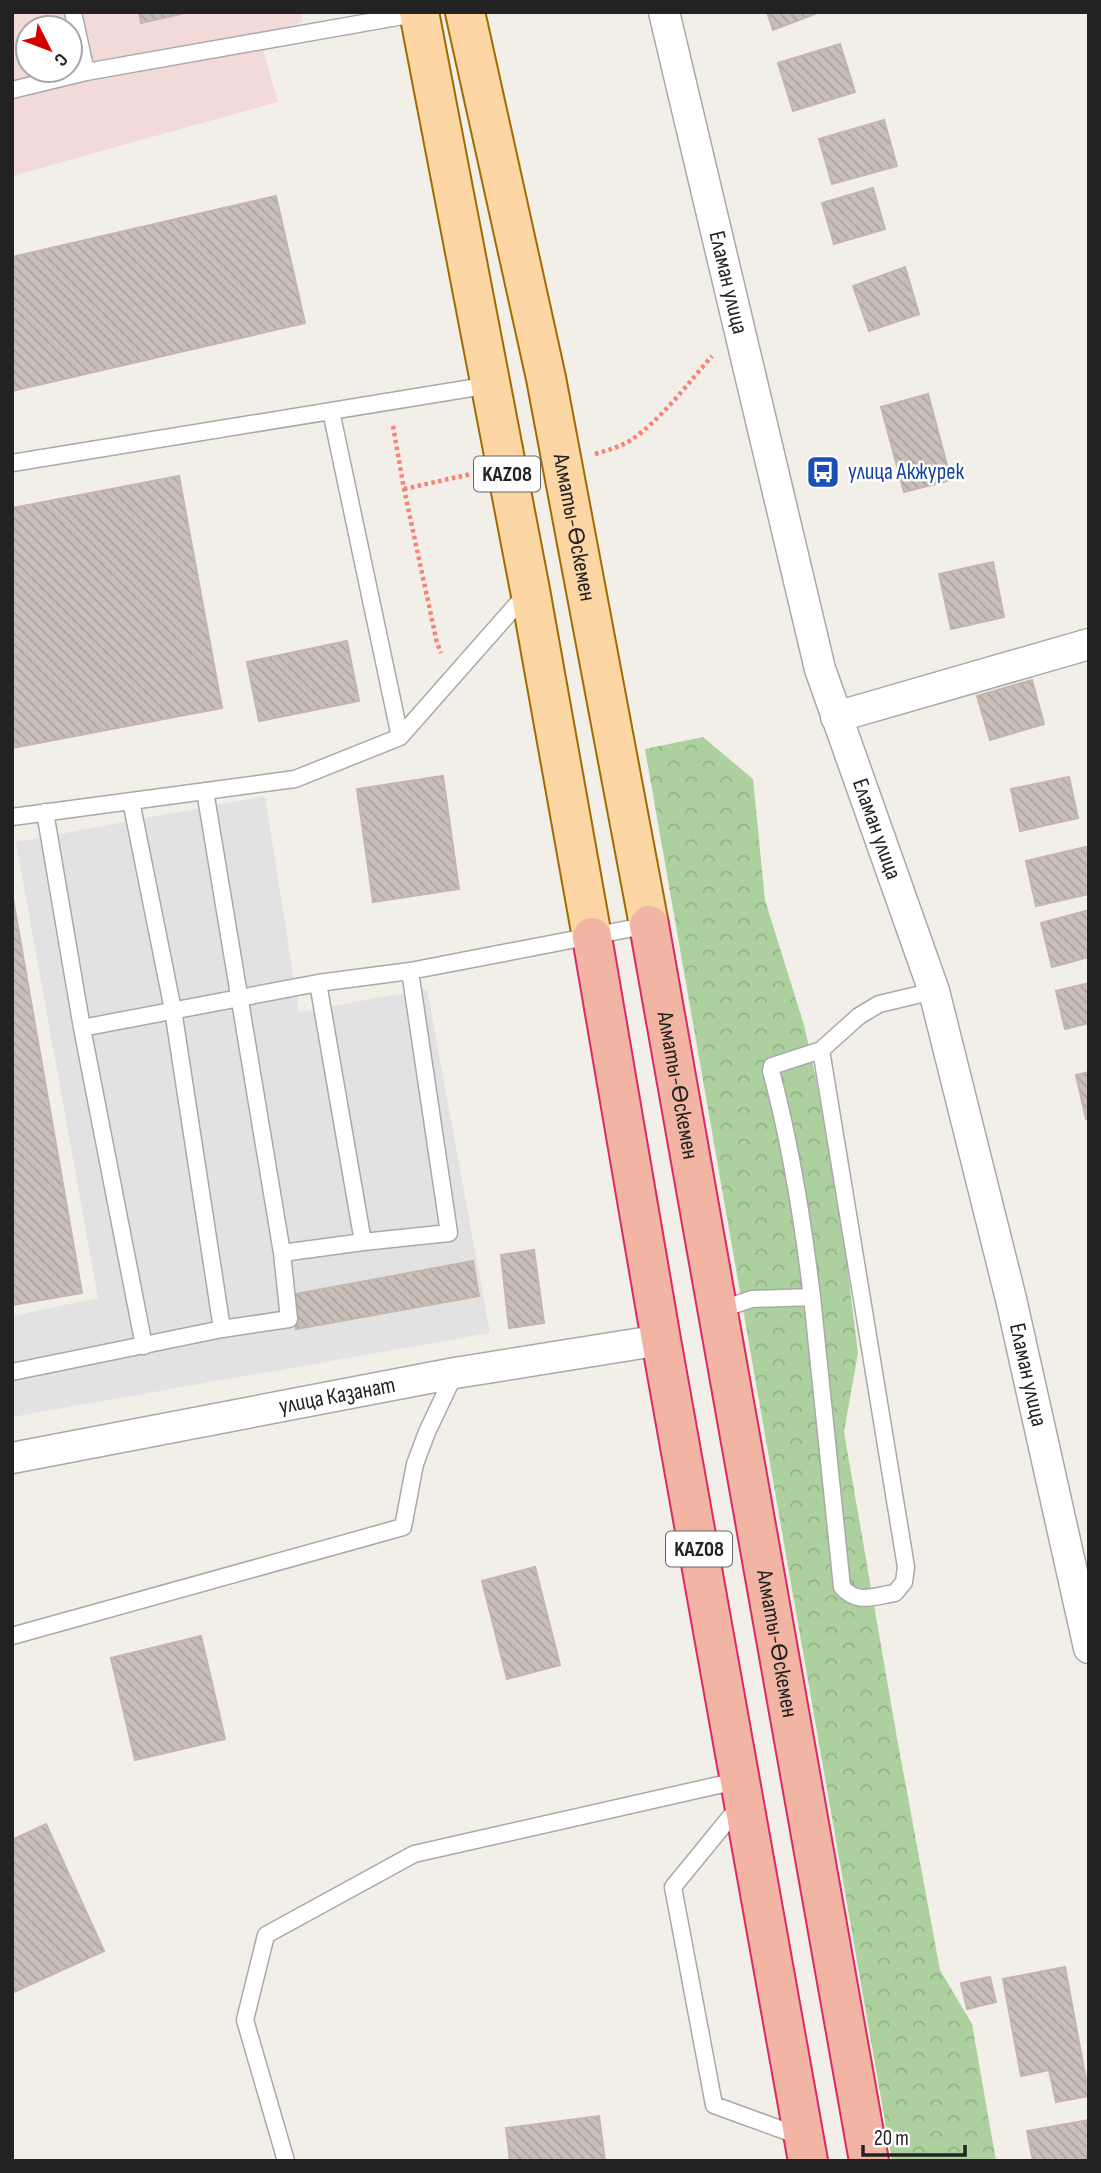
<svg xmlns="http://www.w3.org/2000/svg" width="1101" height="2173" font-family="'Sofia Sans Condensed',sans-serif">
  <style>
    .commercial { fill: #f2dad9; fill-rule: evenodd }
    .forest { fill: url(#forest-crowns) }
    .parking { fill: #e2e2e2 }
    .building { fill: url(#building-back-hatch); stroke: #c4b6ab; stroke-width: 2 }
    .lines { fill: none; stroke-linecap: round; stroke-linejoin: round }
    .service-casing { stroke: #a9a9a9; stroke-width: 19 }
    .minor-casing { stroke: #a9a9a9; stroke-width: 33 }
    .primary-casing { stroke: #a06b00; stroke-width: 42 }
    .trunk-casing { stroke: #dc2a67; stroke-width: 42 }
    .path { stroke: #fa8072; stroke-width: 4.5; stroke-dasharray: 3.5 3.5; stroke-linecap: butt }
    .service { stroke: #fff; stroke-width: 16 }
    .minor { stroke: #fff; stroke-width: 30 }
    .primary { stroke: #fcd6a4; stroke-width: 38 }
    .trunk { stroke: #f2b4a3; stroke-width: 38 }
    .labels { text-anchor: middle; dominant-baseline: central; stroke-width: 5; stroke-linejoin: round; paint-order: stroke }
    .shield { fill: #fff; stroke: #646464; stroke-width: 2 }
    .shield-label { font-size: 21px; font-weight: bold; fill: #222 }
    .street-label { font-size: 23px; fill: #222; stroke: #fff }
    .transit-label { font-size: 23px; fill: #164399; stroke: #fff; text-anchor: start }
  </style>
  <defs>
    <pattern id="forest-crowns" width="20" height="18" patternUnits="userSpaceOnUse" patternTransform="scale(1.75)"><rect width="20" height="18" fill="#add19e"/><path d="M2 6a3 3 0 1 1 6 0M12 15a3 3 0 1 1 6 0" fill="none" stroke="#95b388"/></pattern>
    <pattern id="building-back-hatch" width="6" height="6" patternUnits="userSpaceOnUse" patternTransform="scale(1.75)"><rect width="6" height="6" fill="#c7bfb8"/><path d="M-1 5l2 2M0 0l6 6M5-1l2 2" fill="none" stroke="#aba49e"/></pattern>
  </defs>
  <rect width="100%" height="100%" fill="#f2efe9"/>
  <path class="commercial" d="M 12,12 L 301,12 L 303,22 L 259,35 L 278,102 L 12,176 ZM 28,28 L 70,28 L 70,70 L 28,70 Z"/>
  <path class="forest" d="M 703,737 L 753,779 L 765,900 L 804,1025 L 834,1160 L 858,1353 L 844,1432 L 897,1738 L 940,1970 L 972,2024 L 996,2161 L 892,2161 L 645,749 Z"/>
  <path class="parking" d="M 265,796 L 299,1012 L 427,989 L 490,1333 L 12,1417 L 12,1316 L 98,1298 L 16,842 Z"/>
  <path class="building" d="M 139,12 L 189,12 L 141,23 Z
    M 767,12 L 820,12 L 773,30 Z
    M 840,44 L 855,92 L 793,111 L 778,63 Z
    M 884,120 L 897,166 L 832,184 L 819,139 Z
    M 873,188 L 885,229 L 834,244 L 822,203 Z
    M 276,196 L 305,323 L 12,391 L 12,257 Z
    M 905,267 L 919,314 L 869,331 L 853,286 Z
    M 928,394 L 951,480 L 904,492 L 881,407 Z
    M 179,476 L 222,708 L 12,748 L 12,508 Z
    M 993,562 L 1004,617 L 951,629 L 939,574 Z
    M 347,641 L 359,701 L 259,721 L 247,662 Z
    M 1032,680 L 1044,724 L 990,740 L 977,696 Z
    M 443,776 L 459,889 L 373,902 L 357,789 Z
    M 1069,777 L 1078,818 L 1020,831 L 1011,789 Z
    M 1086,847 L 1089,861 L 1089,894 L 1036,906 L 1026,861 Z
    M 12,893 L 82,1293 L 12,1305 Z
    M 1089,910 L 1089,957 L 1052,967 L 1041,923 Z
    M 1089,983 L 1089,1023 L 1065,1029 L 1056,991 Z
    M 1089,1072 L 1089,1119 L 1086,1119 L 1076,1075 Z
    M 534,1250 L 544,1323 L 509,1328 L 501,1255 Z
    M 473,1261 L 479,1296 L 296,1329 L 290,1295 Z
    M 535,1567 L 560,1665 L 507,1679 L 482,1581 Z
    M 201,1636 L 225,1739 L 135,1760 L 111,1658 Z
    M 46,1824 L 104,1951 L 12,1993 L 12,1840 Z
    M 1065,1967 L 1089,2096 L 1056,2102 L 1049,2070 L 1021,2076 L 1003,1979 Z
    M 990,1977 L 996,2002 L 967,2009 L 961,1983 Z
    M 599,2116 L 605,2161 L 510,2161 L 506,2128 Z
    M 1089,2120 L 1089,2161 L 1033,2161 L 1027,2131 Z"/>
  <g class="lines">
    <defs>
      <path id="service" d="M 73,12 L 86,72
        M 12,90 L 86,72 L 420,13
        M 331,411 L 400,737
        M 12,463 L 490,385
        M 205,791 L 282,1253 L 289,1319 L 222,1329
        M 45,812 L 82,1028 L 318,983 L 410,971 L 649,925
        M 12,817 L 295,779 L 400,737 L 526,594
        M 318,983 L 363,1242 L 449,1233 L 410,971
        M 82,1028 L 144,1346
        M 282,1253 L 363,1242
        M 812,1297 L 842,1587 C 857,1605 874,1596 895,1593 L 904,1582 L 906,1567 L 821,1050
        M 719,1310 L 752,1299 L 812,1297 C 803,1222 791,1145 771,1071 L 772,1066 L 821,1050 L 859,1016 L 879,1004 L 934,991
        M 12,1372 L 222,1329 L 173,1010 L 131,801
        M 12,1636 L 403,1527 L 415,1464 L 427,1432 L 455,1373
        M 740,1805 L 673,1887 L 714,2105 L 802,2137
        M 286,2161 L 245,2020 L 266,1935 L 414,1854 L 741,1780"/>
      <g id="minor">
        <path id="s1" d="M 664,12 L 820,669 L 934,991 L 1011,1299 L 1089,1648"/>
        <path d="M 836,717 L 1089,644"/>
        <path id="s2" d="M 12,1458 L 455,1373 L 661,1340"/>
      </g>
      <g id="primary">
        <path d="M 419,12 L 530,590 L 592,937"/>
        <path id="s3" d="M 465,12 L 546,378 L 649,925"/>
      </g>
      <g id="trunk">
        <path id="s4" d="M 649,925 L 869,2161"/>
        <path d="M 592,937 L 661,1340 L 808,2161"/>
      </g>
    </defs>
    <use href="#service" class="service-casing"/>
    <use href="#minor" class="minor-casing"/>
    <use href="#primary" class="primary-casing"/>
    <use href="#trunk" class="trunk-casing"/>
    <path class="path" d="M 393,426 L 404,489 L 437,643 L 441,653
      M 595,454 C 608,450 620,447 631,440 C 660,421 690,381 712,356
      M 404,489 L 471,474"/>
    <use href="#service" class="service"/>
    <use href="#minor" class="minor"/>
    <use href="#primary" class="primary"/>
    <use href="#trunk" class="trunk"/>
  </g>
  <defs>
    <symbol id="bus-square" viewBox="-11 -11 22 22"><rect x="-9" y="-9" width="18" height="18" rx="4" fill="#1a4fb4" stroke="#fff"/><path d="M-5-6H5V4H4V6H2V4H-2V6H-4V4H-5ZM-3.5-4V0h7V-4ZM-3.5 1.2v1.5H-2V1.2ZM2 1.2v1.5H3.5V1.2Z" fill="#fff"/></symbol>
  </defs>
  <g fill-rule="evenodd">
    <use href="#bus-square" x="804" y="453" width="38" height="38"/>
  </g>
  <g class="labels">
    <g class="shield">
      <rect x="474" y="456.5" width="66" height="35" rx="5"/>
      <rect x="666" y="1531.5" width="66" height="35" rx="5"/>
    </g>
    <g class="shield-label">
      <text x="507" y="474">KAZ08</text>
      <text x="699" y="1549">KAZ08</text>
    </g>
    <g class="street-label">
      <text stroke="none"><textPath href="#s1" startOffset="278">Еламан улица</textPath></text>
      <text stroke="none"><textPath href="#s3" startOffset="527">Алматы-Өскемен</textPath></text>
      <text stroke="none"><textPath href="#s1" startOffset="845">Еламан улица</textPath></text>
      <text stroke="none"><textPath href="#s4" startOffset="163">Алматы-Өскемен</textPath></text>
      <text stroke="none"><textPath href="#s1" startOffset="1412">Еламан улица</textPath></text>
      <text stroke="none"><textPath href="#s2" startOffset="331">улица Казанат</textPath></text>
      <text stroke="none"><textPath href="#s4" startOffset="730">Алматы-Өскемен</textPath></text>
    </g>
    <g class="transit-label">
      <text x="848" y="472">улица Акжурек</text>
    </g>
  </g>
  <rect width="1101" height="2173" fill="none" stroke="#222222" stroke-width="28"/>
  <g transform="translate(49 49) rotate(132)"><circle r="33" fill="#ffffff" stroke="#a7a7a7" stroke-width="2"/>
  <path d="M0-5L12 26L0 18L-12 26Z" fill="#d40000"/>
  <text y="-10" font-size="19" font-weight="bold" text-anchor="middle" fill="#222222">С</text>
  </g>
  <path d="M863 2145v10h102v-10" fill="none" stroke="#222222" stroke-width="3.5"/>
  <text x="874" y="2145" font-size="21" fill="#222222" stroke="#ffffff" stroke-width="5" paint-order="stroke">20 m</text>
</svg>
